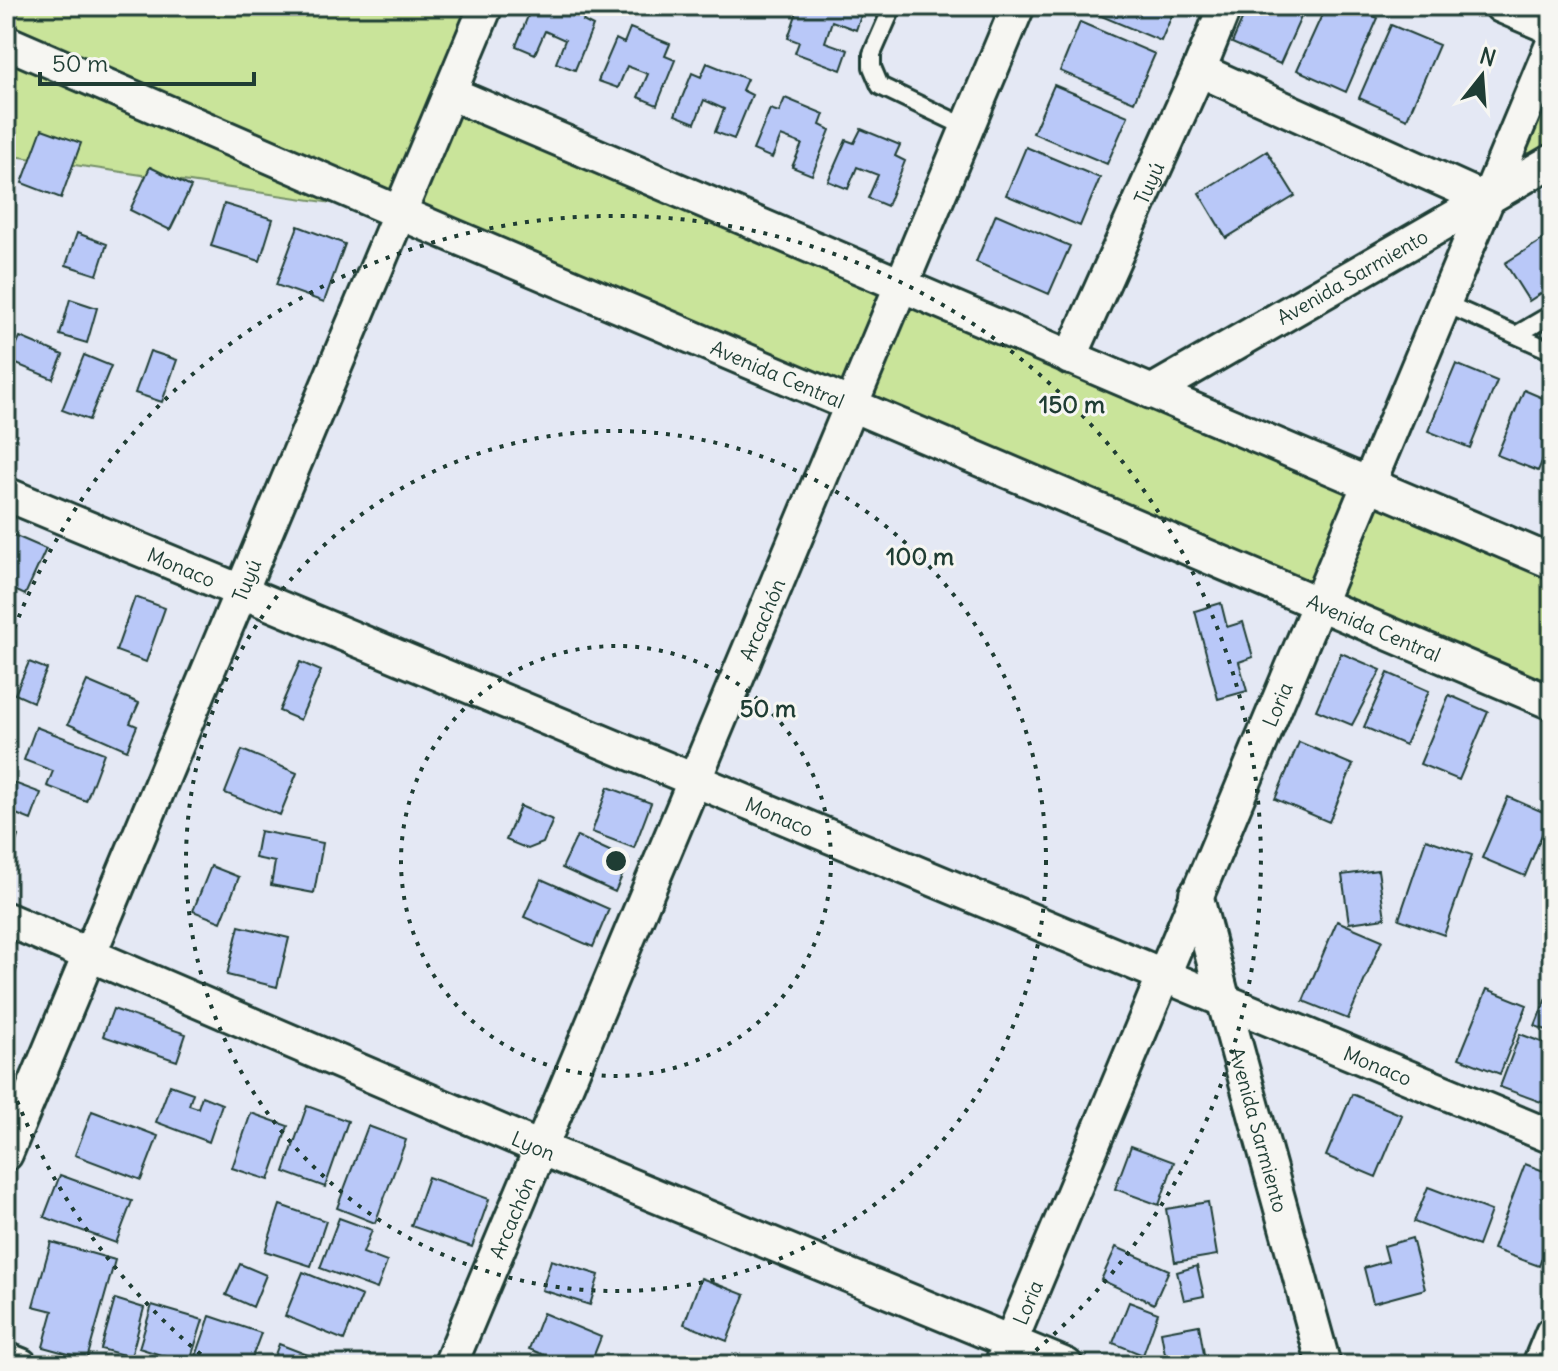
<svg xmlns="http://www.w3.org/2000/svg" width="1558" height="1371" font-family="Delius,sans-serif">
  <style>
    .green { fill: #c9e49a; stroke: #749067; stroke-width: 2 }
    .building { fill: #b9c8f8; stroke: #1f3d34; stroke-width: 2 }
    .lines { fill: none; stroke-linecap: round; stroke-linejoin: round }
    .lane-casing { stroke: #1f3d34; stroke-width: 22 }
    .street-casing { stroke: #1f3d34; stroke-width: 38 }
    .lane { stroke: #f6f6f2; stroke-width: 16 }
    .street { stroke: #f6f6f2; stroke-width: 32 }
    .ring { fill: none; stroke: #1f3d34; stroke-width: 4; stroke-dasharray: 4 8 }
    .labels { text-anchor: middle; dominant-baseline: central; stroke-width: 6; stroke-linejoin: round; paint-order: stroke }
    .street-label { font-size: 20px; fill: #1f3d34; stroke: #f6f6f2 }
    .centre { fill: #1f3d34; stroke: #f6f6f2; stroke-width: 4 }
    .ring-label { font-size: 24px; text-anchor: middle; font-weight: bold; fill: #1f3d34; stroke: #f6f6f2; stroke-width: 6; stroke-linejoin: round; paint-order: stroke }
  </style>
  <rect width="100%" height="100%" fill="#e4e8f4"/>
  <filter id="ink" filterUnits="userSpaceOnUse"><feTurbulence type="fractalNoise" baseFrequency=".0125" numOctaves="2"/><feDisplacementMap in="SourceGraphic" scale="16" xChannelSelector="R" yChannelSelector="G"/><feConvolveMatrix kernelMatrix="1 2 1 2 8 2 1 2 1" color-interpolation-filters="sRGB"/></filter>
  <g filter="url(#ink)">
    <path class="green" d="M 6,6 L 486,6 L 450,93 L 1552,563 L 1552,703 L 400,213 L 6,155 Z
      M 1552,45 L 1552,161 L 1487,200 Z"/>
    <path class="building" d="M 532,6 L 542,8 L 543,6 L 578,6 L 587,10 L 583,21 L 593,26 L 575,70 L 556,63 L 565,40 L 545,31 L 535,54 L 516,46 Z
      M 799,6 L 851,6 L 863,10 L 856,30 L 832,21 L 825,42 L 848,50 L 841,70 L 795,53 L 799,42 L 788,38 Z
      M 1089,6 L 1176,6 L 1161,41 L 1087,10 Z
      M 1248,6 L 1306,6 L 1280,64 L 1232,43 Z
      M 1326,6 L 1350,6 L 1378,18 L 1346,92 L 1297,70 Z
      M 1080,22 L 1155,54 L 1134,102 L 1060,71 Z
      M 1391,25 L 1439,45 L 1407,119 L 1359,98 Z
      M 630,28 L 670,44 L 665,56 L 675,60 L 657,105 L 638,97 L 648,74 L 627,66 L 618,88 L 598,81 L 616,39 L 624,43 Z
      M 707,63 L 747,79 L 742,90 L 752,95 L 734,139 L 715,132 L 724,109 L 704,100 L 695,123 L 675,115 L 692,73 L 701,77 Z
      M 1054,85 L 1128,116 L 1107,164 L 1033,133 Z
      M 785,98 L 824,114 L 820,125 L 830,130 L 812,175 L 792,167 L 802,144 L 781,136 L 772,158 L 753,150 L 770,109 L 779,112 Z
      M 42,129 L 81,143 L 61,198 L 22,183 Z
      M 861,129 L 900,145 L 895,156 L 905,161 L 887,206 L 868,198 L 878,175 L 857,167 L 848,189 L 828,181 L 846,140 L 854,143 Z
      M 1026,147 L 1100,178 L 1080,226 L 1006,195 Z
      M 1267,151 L 1295,196 L 1226,238 L 1199,193 Z
      M 150,167 L 191,187 L 170,230 L 130,210 Z
      M 224,204 L 273,219 L 260,261 L 211,246 Z
      M 996,214 L 1070,246 L 1049,294 L 976,262 Z
      M 298,226 L 345,244 L 324,302 L 276,285 Z
      M 77,233 L 107,244 L 97,275 L 66,265 Z
      M 1552,234 L 1552,286 L 1529,301 L 1505,263 Z
      M 70,299 L 97,308 L 87,343 L 60,335 Z
      M 20,337 L 63,355 L 53,379 L 9,361 Z
      M 150,351 L 177,360 L 162,402 L 135,393 Z
      M 84,355 L 111,366 L 89,420 L 62,410 Z
      M 1456,364 L 1497,381 L 1470,448 L 1428,431 Z
      M 1524,390 L 1552,402 L 1552,438 L 1538,471 L 1497,455 Z
      M 9,533 L 46,549 L 25,595 L 6,586 L 6,539 Z
      M 135,597 L 165,608 L 146,662 L 116,651 Z
      M 1221,603 L 1227,627 L 1243,622 L 1253,657 L 1239,662 L 1247,691 L 1218,699 L 1195,611 Z
      M 6,640 L 15,643 L 6,668 Z
      M 1341,653 L 1381,670 L 1352,725 L 1316,710 Z
      M 29,662 L 47,669 L 33,702 L 15,694 Z
      M 300,662 L 321,671 L 300,720 L 279,711 Z
      M 1388,673 L 1429,691 L 1405,745 L 1364,727 Z
      M 87,681 L 139,703 L 130,723 L 137,726 L 127,750 L 68,724 Z
      M 1449,695 L 1488,712 L 1459,780 L 1420,764 Z
      M 36,727 L 104,753 L 86,801 L 47,786 L 53,771 L 24,760 Z
      M 1299,742 L 1353,765 L 1329,822 L 1275,799 Z
      M 242,750 L 297,773 L 280,815 L 225,793 Z
      M 6,780 L 41,793 L 31,820 L 6,810 Z
      M 608,787 L 651,803 L 634,848 L 592,832 Z
      M 1508,797 L 1550,815 L 1525,876 L 1482,858 Z
      M 520,806 L 553,820 L 543,843 L 528,849 L 506,840 Z
      M 260,831 L 323,843 L 314,893 L 271,885 L 275,862 L 255,858 Z
      M 6,832 L 18,836 L 6,872 Z
      M 577,836 L 629,860 L 615,892 L 562,868 Z
      M 1426,839 L 1472,855 L 1444,935 L 1399,919 Z
      M 211,866 L 239,877 L 221,922 L 193,911 Z
      M 1378,870 L 1385,918 L 1349,923 L 1342,875 Z
      M 541,879 L 609,909 L 593,947 L 524,917 Z
      M 1337,921 L 1382,940 L 1348,1019 L 1303,1001 Z
      M 239,926 L 289,938 L 277,987 L 227,975 Z
      M 6,964 L 17,968 L 6,999 Z
      M 1552,983 L 1552,1032 L 1535,1026 Z
      M 1487,989 L 1527,1005 L 1500,1074 L 1459,1058 Z
      M 113,1009 L 186,1034 L 177,1061 L 103,1036 Z
      M 1520,1034 L 1552,1046 L 1552,1106 L 1500,1087 Z
      M 170,1085 L 193,1093 L 189,1105 L 198,1108 L 202,1096 L 222,1104 L 209,1142 L 156,1122 Z
      M 1352,1094 L 1402,1115 L 1376,1177 L 1326,1156 Z
      M 307,1106 L 348,1121 L 325,1187 L 284,1172 Z
      M 92,1111 L 158,1136 L 141,1180 L 75,1155 Z
      M 251,1113 L 288,1126 L 269,1180 L 232,1168 Z
      M 368,1126 L 406,1140 L 375,1223 L 337,1208 Z
      M 1131,1146 L 1174,1162 L 1159,1205 L 1115,1189 Z
      M 1525,1164 L 1552,1174 L 1552,1231 L 1539,1266 L 1493,1249 Z
      M 60,1175 L 132,1201 L 116,1243 L 44,1217 Z
      M 428,1177 L 489,1199 L 472,1247 L 411,1226 Z
      M 1428,1187 L 1491,1211 L 1478,1246 L 1414,1222 Z
      M 1208,1202 L 1217,1255 L 1175,1262 L 1166,1209 Z
      M 280,1205 L 326,1221 L 311,1266 L 265,1251 Z
      M 339,1218 L 372,1230 L 363,1253 L 387,1262 L 377,1289 L 320,1268 Z
      M 1412,1238 L 1425,1289 L 1373,1303 L 1364,1268 L 1388,1261 L 1384,1246 Z
      M 51,1242 L 115,1260 L 87,1359 L 43,1347 L 53,1311 L 33,1306 Z
      M 1116,1247 L 1169,1270 L 1154,1304 L 1101,1280 Z
      M 551,1260 L 599,1275 L 590,1305 L 542,1290 Z
      M 240,1264 L 266,1275 L 253,1307 L 226,1295 Z
      M 1197,1266 L 1204,1296 L 1184,1300 L 1177,1272 Z
      M 303,1272 L 362,1296 L 344,1340 L 285,1316 Z
      M 701,1278 L 745,1295 L 727,1341 L 684,1324 Z
      M 115,1299 L 144,1308 L 131,1357 L 101,1349 Z
      M 1129,1302 L 1158,1313 L 1143,1355 L 1113,1343 Z
      M 152,1305 L 203,1320 L 189,1364 L 139,1348 Z
      M 543,1313 L 601,1337 L 590,1365 L 569,1365 L 529,1349 Z
      M 210,1316 L 261,1333 L 249,1365 L 203,1365 L 194,1362 Z
      M 1199,1325 L 1205,1360 L 1167,1365 L 1161,1332 Z
      M 279,1344 L 331,1364 L 331,1365 L 271,1365 Z"/>
    <g class="lines">
      <defs>
        <path id="lane" d="M 893,6 L 872,54 L 872,67 L 880,86 L 966,127
          M 1444,303 L 1552,351
          M 1516,335 L 1552,314"/>
        <g id="street">
          <path d="M 1501,6 L 1552,28"/>
          <path id="s1" d="M 6,42 L 400,213 L 1552,703"/>
          <path d="M 1199,70 L 1487,200"/>
          <path d="M 450,93 L 1552,562"/>
          <path id="s2" d="M 1070,358 L 1199,70 L 1225,6"/>
          <path id="s3" d="M 1151,392 L 1552,161"/>
          <path id="s4" d="M 6,494 C 522,707 1036,925 1552,1137"/>
          <path id="s5" d="M 1196,894 L 1224,1002 L 1324,1365"/>
          <path id="s6" d="M 6,919 L 540,1148 L 1066,1365"/>
          <path id="s7" d="M 6,1154 L 486,6"/>
          <path d="M 6,1359 L 21,1365"/>
          <path id="s8" d="M 450,1365 L 1018,6"/>
          <path id="s9" d="M 1001,1365 L 1552,45"/>
          <path d="M 1539,1365 L 1552,1333"/>
        </g>
      </defs>
      <use href="#lane" class="lane-casing"/>
      <use href="#street" class="street-casing"/>
      <use href="#lane" class="lane"/>
      <use href="#street" class="street"/>
    </g>
  </g>
  <g class="ring">
    <circle cx="616" cy="861" r="215"/>
    <circle cx="616" cy="861" r="430"/>
    <path d="M210 1362A645 645 0 0 1 6 1071M6 651A645 645 0 1 1 1022 1362"/>
  </g>
  <g class="labels">
    <g class="street-label">
      <text stroke="none"><textPath href="#s2" startOffset="192">Tuyú</textPath></text>
      <text stroke="none"><textPath href="#s3" startOffset="232">Avenida Sarmiento</textPath></text>
      <text stroke="none"><textPath href="#s1" startOffset="840">Avenida Central</textPath></text>
      <text stroke="none"><textPath href="#s4" startOffset="190">Monaco</textPath></text>
      <text stroke="none"><textPath href="#s7" startOffset="622">Tuyú</textPath></text>
      <text stroke="none"><textPath href="#s8" startOffset="808">Arcachón</textPath></text>
      <text stroke="none"><textPath href="#s1" startOffset="1488">Avenida Central</textPath></text>
      <text stroke="none"><textPath href="#s9" startOffset="716">Loria</textPath></text>
      <text stroke="none"><textPath href="#s4" startOffset="838">Monaco</textPath></text>
      <text stroke="none"><textPath href="#s4" startOffset="1486">Monaco</textPath></text>
      <text stroke="none"><textPath href="#s5" startOffset="244">Avenida Sarmiento</textPath></text>
      <text stroke="none"><textPath href="#s6" startOffset="574">Lyon</textPath></text>
      <text stroke="none"><textPath href="#s8" startOffset="160">Arcachón</textPath></text>
      <text stroke="none"><textPath href="#s9" startOffset="68">Loria</textPath></text>
    </g>
  </g>
  <circle cx="616" cy="861" r="12" class="centre"/>
  <g class="ring-label">
    <text x="1072" y="413">150 m</text>
    <text x="920" y="565">100 m</text>
    <text x="768" y="717">50 m</text>
  </g>
  <rect width="1558" height="1371" fill="none" stroke="#f6f6f2" stroke-width="32"/>
  <rect x="16" y="16" width="1526" height="1339" fill="none" stroke="#1f3d34" stroke-width="3" filter="url(#ink)"/>
  <g transform="translate(1482 76) rotate(17)" stroke="#f6f6f2" stroke-width="6" paint-order="stroke">
  <path d="M0-6L14 30L0 20L-14 30Z" fill="#1f3d34"/>
  <text y="-12" font-size="22" font-weight="bold" text-anchor="middle" fill="#1f3d34">N</text>
  </g>
  <path d="M40 72v12h214v-12" fill="none" stroke="#1f3d34" stroke-width="4"/>
  <text x="52" y="72" font-size="24" fill="#1f3d34" stroke="#f6f6f2" stroke-width="6" paint-order="stroke">50 m</text>
</svg>
